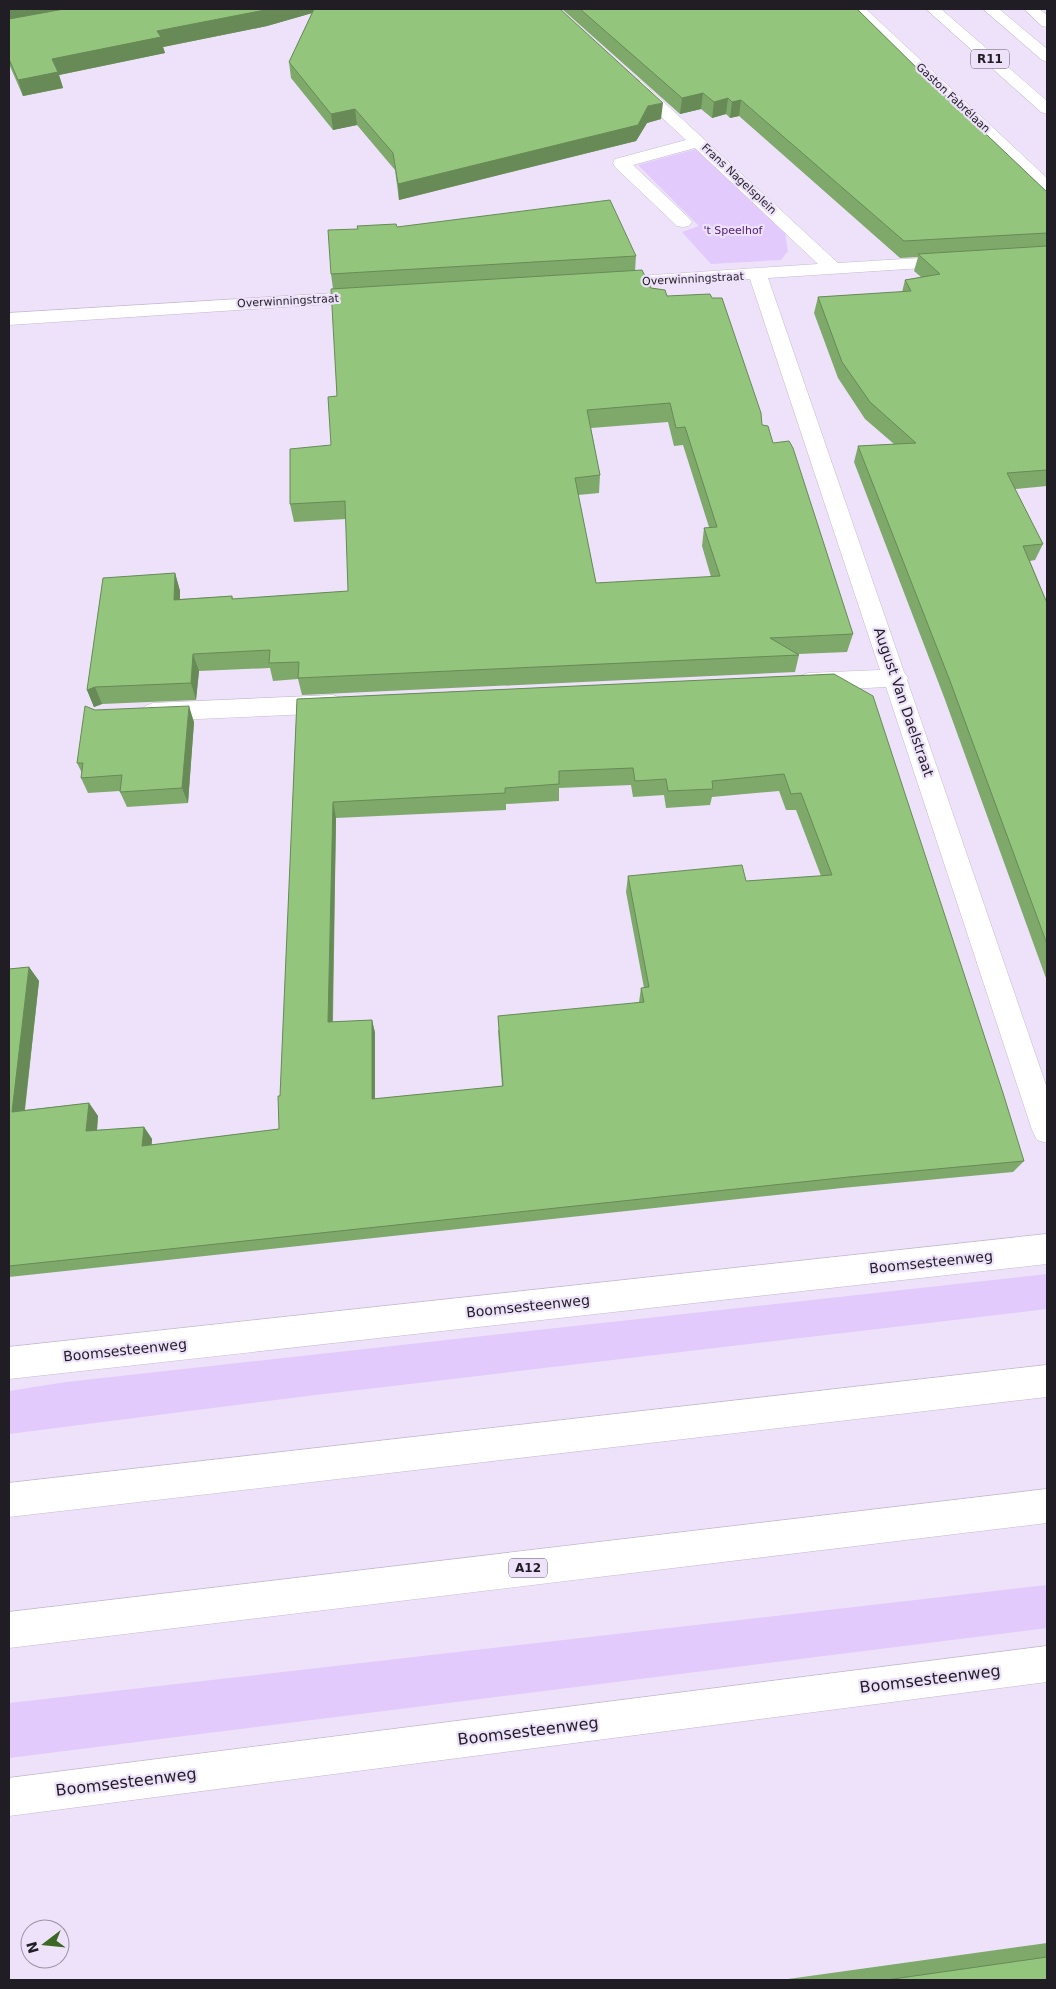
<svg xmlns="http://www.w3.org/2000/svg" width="1056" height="1989" font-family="'DejaVu Sans',sans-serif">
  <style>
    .green { fill: #e3cafc }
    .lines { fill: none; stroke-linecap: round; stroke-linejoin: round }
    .minor-casing { stroke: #c5bacf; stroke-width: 1 }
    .secondary-casing { stroke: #c5bacf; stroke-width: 1 }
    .trunk-casing { stroke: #c5bacf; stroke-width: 1 }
    .motorway-casing { stroke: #c5bacf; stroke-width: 1 }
    .minor { fill: #fff; fill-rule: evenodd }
    .secondary { fill: #fff; fill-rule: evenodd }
    .trunk { fill: #fff; fill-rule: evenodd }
    .motorway { fill: #fff; fill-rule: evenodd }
    .wall { fill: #7ea96b; fill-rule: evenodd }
    .shaded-wall { fill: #678a57 }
    .building { fill: #93c57c; stroke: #678a57; fill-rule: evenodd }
    .labels { text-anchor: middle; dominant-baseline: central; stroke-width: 4.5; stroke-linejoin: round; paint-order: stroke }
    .far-street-label { font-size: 11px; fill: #211d25; stroke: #ede2f9 }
    .far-park-label { font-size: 11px; fill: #552178; stroke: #ede2f9 }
    .shield { fill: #ede2f9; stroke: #5e5865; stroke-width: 1 }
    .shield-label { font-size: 12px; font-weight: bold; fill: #211d25 }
    .street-label { font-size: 14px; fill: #211d25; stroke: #ede2f9 }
    .near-street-label { font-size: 16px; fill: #211d25; stroke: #ede2f9 }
  </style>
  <rect width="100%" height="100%" fill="#ede2f9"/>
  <path class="green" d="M 696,149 L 785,233 L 788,251 L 781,260 L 711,264 L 682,232 L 699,226 L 638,165 Z
    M 1047,1274 L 1047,1309 L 307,1396 L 9,1434 L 9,1391 L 66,1382 Z
    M 1047,1585 L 1047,1628 L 9,1758 L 9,1703 Z"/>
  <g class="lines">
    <defs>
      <path id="minor" d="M 851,9 L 866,9 L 1047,178 L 1047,192 L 1041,191 Z
        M 1024,9 L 1039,9 L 1047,15 L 1047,27 L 1042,26 Z
        M 635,79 L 641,81 L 838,263 L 953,256 L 959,257 L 962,261 L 959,265 L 953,266 L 768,278 L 904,672 L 908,678 L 907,680 L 1047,1088 L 1047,1143 L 1037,1140 L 1032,1130 L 886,687 L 808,691 L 800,688 L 796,682 L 800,676 L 808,673 L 880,670 L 750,279 L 609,288 L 603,287 L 600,283 L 603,279 L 609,278 L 818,264 L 695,148 L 633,165 L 689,218 L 692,222 L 689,226 L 683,227 L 677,226 L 615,167 L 613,163 L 615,159 L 686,140 L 629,87 L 627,84 L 629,81 Z
        M 369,291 L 376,293 L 378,297 L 376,301 L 9,325 L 9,313 Z
        M 333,695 L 341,698 L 345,704 L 341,710 L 333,713 L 153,721 L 145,718 L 141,712 L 145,706 L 153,703 Z"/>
      <path id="secondary" d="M 1047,1234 L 1047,1264 L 9,1379 L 9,1347 Z
        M 1047,1646 L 1047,1682 L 9,1816 L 9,1778 Z"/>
      <path id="trunk" d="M 926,9 L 941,9 L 1047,101 L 1047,114 L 1041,112 Z
        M 983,9 L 999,9 L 1047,49 L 1047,62 L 1042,60 Z"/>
      <path id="motorway" d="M 1047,1365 L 1047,1397 L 9,1517 L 9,1483 Z
        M 1047,1489 L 1047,1523 L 9,1648 L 9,1612 Z"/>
    </defs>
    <use href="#minor" class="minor-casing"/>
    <use href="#secondary" class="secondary-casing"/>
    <use href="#trunk" class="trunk-casing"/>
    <use href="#motorway" class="motorway-casing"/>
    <use href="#minor" class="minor"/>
    <use href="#secondary" class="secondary"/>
    <use href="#trunk" class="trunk"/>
    <use href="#motorway" class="motorway"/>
  </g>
  <path class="wall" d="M 9,9 L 560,9 L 661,119 L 647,123 L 636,141 L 399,200 L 395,170 L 357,125 L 333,130 L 291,78 L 289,62 L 312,13 L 267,26 L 163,47 L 165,53 L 59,75 L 63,88 L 23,96 L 9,64 Z
    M 562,9 L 857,9 L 928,79 L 1047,192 L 1047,486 L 1015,489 L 1043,544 L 1035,560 L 1030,561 L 1047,603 L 1047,981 L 944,697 L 854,462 L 858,446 L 894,444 L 865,419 L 838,378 L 814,313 L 818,297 L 902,292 L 905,280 L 921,277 L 914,271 L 918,257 L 900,258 L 739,116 L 730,118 L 726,114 L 712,118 L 701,109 L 680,114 Z
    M 397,227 L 636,256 L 635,271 L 651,288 L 667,296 L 762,425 L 773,443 L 853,634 L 847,652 L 798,654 L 799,655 L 795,672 L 302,695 L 298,679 L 273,681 L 270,668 L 199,671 L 196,700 L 102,704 L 94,707 L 87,690 L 175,573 L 180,591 L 180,599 L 232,596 L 233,599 L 348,591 L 346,519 L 294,522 L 290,504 L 331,445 L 337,396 L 333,289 L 331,274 ZM 668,422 L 674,446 L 683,445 L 709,527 L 704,528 L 702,546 L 711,577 L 596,583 L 578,495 L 599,493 L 600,475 L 591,428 Z
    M 834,674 L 1024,1161 L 1013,1172 L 842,1188 L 9,1277 L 9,969 L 29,967 L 39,981 L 25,1110 L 89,1103 L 98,1116 L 97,1130 L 144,1127 L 152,1139 L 151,1145 L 279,1129 L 297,699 ZM 631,785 L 633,797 L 664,795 L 666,808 L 710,805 L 712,797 L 779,791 L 786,810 L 796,810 L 821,876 L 746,881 L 628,876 L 626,892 L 644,988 L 641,988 L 639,1002 L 498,1030 L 502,1086 L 375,1099 L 375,1033 L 372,1020 L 333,1022 L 336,818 L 506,810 L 506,804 L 559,801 L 559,788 Z
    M 95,710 L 194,722 L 188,803 L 127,807 L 120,792 L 120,791 L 88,793 L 81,778 L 82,773 L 77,763 Z
    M 1047,1943 L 1047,1980 L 781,1980 Z"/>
  <path class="shaded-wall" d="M 9,9 L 90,9 L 9,25 Z
    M 270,9 L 323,9 L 323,10 L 267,26 L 163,47 L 165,53 L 59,75 L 63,88 L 23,96 L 18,80 L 52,59 L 157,31 Z
    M 703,93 L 701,109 L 680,114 L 682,98 Z
    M 728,98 L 726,114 L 712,118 L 714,102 Z
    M 741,100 L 739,116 L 730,118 L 732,102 Z
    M 663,103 L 661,119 L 647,123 L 636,141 L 399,200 L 398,184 L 648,106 Z
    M 355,109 L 357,125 L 333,130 L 331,114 Z
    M 175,573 L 180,591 L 180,617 L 174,600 Z
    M 193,654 L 199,671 L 196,700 L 191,683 Z
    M 95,687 L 102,704 L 94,707 L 87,690 Z
    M 189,706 L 194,722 L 188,803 L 182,788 Z
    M 333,802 L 336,818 L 332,1036 L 328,1022 Z
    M 29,967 L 39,981 L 23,1124 L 12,1112 Z
    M 372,1020 L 375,1033 L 375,1112 L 372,1099 Z
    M 89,1103 L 98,1116 L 96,1143 L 86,1131 Z
    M 144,1127 L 152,1139 L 151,1158 L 142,1146 Z"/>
  <path class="building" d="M 64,9 L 270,9 L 157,31 L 161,37 L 52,59 L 58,72 L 18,80 L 9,59 L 9,19 Z
    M 314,9 L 560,9 L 663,103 L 648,106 L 638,125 L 398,184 L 393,153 L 355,109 L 331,114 L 289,62 Z
    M 580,9 L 857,9 L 928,79 L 1047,192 L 1047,233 L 904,241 L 741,100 L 732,102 L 728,98 L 714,102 L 703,93 L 682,98 Z
    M 610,200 L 636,256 L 331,274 L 328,230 L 358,229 L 357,226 L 396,224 L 397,227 Z
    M 1047,246 L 1047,470 L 1007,473 L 1043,544 L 1023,546 L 1047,603 L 1047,944 L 950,681 L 858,446 L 916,443 L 870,402 L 842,362 L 818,297 L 911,291 L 905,280 L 940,274 L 918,254 Z
    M 642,270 L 651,288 L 665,290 L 667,296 L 710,294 L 712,298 L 722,298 L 761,413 L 762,425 L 768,426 L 773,443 L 789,441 L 793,448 L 853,634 L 770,638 L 799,655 L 298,678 L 299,662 L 269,663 L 270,650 L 193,654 L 191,683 L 95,687 L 87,690 L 103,578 L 175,573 L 174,600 L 232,596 L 232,599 L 348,591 L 345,501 L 290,504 L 290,449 L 331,445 L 328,397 L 337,396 L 331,289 ZM 670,403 L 676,428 L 685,427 L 717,527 L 704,528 L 720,576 L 596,583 L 575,478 L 600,475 L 587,410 Z
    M 834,674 L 873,696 L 1003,1093 L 1024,1161 L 849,1177 L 9,1266 L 9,969 L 29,967 L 12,1112 L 89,1103 L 86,1131 L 144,1127 L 142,1146 L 279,1129 L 278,1096 L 280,1096 L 297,699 ZM 633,768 L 635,781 L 666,779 L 668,791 L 713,789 L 712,781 L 784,774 L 791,794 L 801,793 L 832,875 L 746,881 L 742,865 L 628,876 L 649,987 L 641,988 L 644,1002 L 498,1016 L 503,1086 L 372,1099 L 372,1020 L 328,1022 L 333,802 L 505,793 L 505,788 L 559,784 L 559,771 Z
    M 85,706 L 95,710 L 189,706 L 182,788 L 120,792 L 122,775 L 81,778 L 83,763 L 77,763 Z
    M 1047,1957 L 1047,1980 L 886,1980 Z"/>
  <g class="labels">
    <g class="far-street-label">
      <text transform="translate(953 98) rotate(43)">Gaston Fabrélaan</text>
      <text transform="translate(739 179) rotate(43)">Frans Nagelsplein</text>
      <text transform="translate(693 279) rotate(-3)">Overwinningstraat</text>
      <text transform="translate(288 301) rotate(-3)">Overwinningstraat</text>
    </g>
    <g class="far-park-label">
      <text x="733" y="230">'t Speelhof</text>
    </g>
    <g class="shield">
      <rect x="971" y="49.5" width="38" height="19" rx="4"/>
      <rect x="509" y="1558.5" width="38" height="19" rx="4"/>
    </g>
    <g class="shield-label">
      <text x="990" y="59">R11</text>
      <text x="528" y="1568">A12</text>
    </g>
    <g class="street-label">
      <text transform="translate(904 702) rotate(71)">August Van Daelstraat</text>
      <text transform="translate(931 1262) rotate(-6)">Boomsesteenweg</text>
      <text transform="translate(528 1306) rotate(-6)">Boomsesteenweg</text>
      <text transform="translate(125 1350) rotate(-6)">Boomsesteenweg</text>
    </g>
    <g class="near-street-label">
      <text transform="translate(930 1679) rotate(-7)">Boomsesteenweg</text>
      <text transform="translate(528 1731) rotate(-7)">Boomsesteenweg</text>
      <text transform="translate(126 1782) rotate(-7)">Boomsesteenweg</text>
    </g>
  </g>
  <rect width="1056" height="1989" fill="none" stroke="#211d25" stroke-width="20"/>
  <g transform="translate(45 1944) rotate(254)"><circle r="24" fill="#ede2f9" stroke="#9b93a4"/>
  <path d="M0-4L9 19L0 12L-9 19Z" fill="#3c6826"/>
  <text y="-8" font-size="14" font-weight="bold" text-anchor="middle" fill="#211d25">N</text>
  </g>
</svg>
